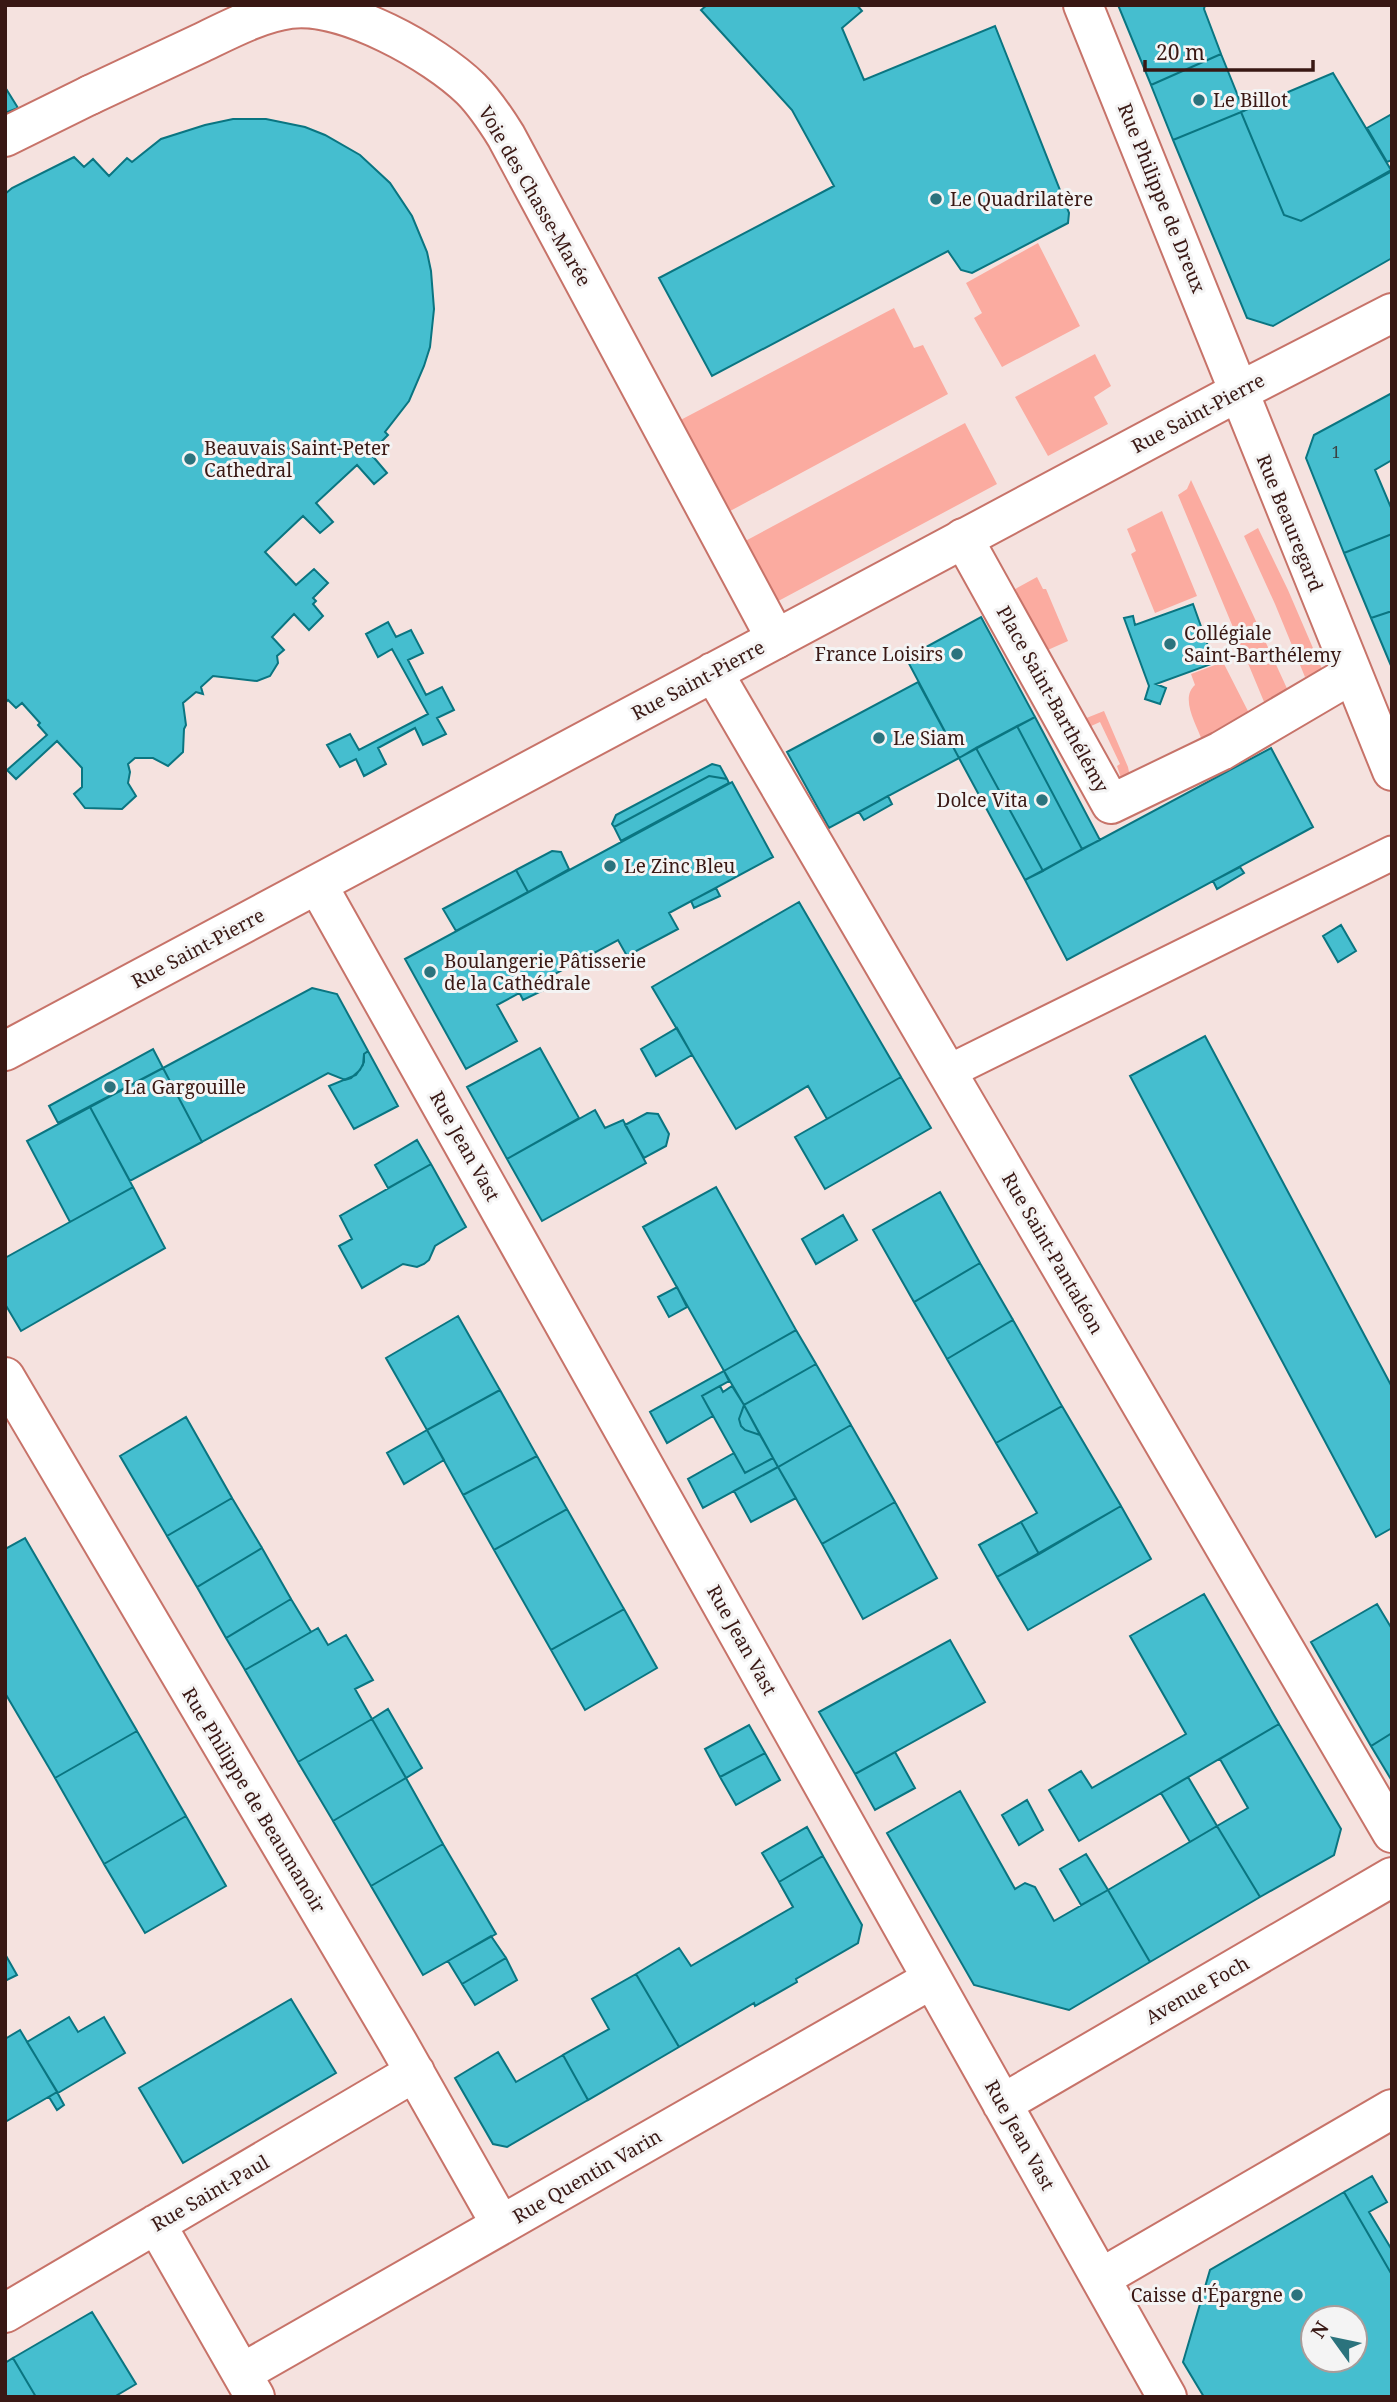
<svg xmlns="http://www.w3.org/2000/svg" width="1397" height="2402" font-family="'Noto Serif',serif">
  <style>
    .green { fill: #fbaba0 }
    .building { fill: #45becf; stroke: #0a7581; stroke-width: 2; fill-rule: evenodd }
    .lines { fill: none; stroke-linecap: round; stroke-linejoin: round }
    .service-casing { stroke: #c77369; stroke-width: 37 }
    .pedestrian-casing { stroke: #c77369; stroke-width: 42 }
    .minor-casing { stroke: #c77369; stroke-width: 42 }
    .service { stroke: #fff; stroke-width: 33 }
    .pedestrian { stroke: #fff; stroke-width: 38 }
    .minor { stroke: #fff; stroke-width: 38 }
    .poi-dot { fill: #2b737d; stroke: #f4f4f4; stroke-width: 2.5 }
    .labels { text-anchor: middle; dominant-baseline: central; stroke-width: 6; stroke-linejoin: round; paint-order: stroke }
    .number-label { font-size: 16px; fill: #3c4243 }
    .poi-label { font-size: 19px; fill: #391814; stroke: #f4f4f4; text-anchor: start }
    .street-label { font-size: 19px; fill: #391814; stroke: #f4f4f4 }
  </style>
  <rect width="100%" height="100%" fill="#f5e2df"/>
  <path class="green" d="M 1038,243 L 1080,326 L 1002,367 L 974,318 L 982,313 L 966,283 Z
    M 894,308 L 914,348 L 923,345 L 948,394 L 719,517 L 671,425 Z
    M 1095,354 L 1111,386 L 1094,397 L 1108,424 L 1048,456 L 1015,397 Z
    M 965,423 L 997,484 L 769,606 L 736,546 Z
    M 1191,480 L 1290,695 L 1267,709 L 1178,495 L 1187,489 Z
    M 1162,511 L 1197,596 L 1155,613 L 1131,554 L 1136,551 L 1127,529 Z
    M 1258,528 L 1288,590 L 1322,669 L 1305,677 L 1275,604 L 1244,536 Z
    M 1037,577 L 1043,589 L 1046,589 L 1068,641 L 1041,653 L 1008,593 Z
    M 1223,662 L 1252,719 L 1202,740 C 1196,724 1180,698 1195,685 L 1191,674 Z
    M 1104,711 L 1128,767 L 1130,777 L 1122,781 L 1117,766 L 1120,764 L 1100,722 L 1078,732 L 1074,723 Z"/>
  <path class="building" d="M 707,5 L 857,5 L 862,11 L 842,28 L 864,80 L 995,26 L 1069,213 L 1068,223 L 972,273 L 961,270 L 948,251 L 712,376 L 659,278 L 834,186 L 792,110 L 701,10 Z
    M 1118,5 L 1205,5 L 1204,9 L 1221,54 L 1151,85 Z
    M 1221,54 L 1244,111 L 1173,140 L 1151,85 Z
    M 1333,73 L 1391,170 L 1301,221 L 1284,215 L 1241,112 Z
    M 5,87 L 18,108 L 5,113 Z
    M 1241,112 L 1284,215 L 1301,221 L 1392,171 L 1392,258 L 1273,326 L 1247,318 L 1173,140 Z
    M 1392,114 L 1392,160 L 1387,162 L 1367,128 Z
    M 233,119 L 266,119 L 305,127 L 325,135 L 360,155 L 390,183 L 412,216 L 427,252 L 431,271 L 434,309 L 430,347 L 424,366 L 409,401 L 385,432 L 388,435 L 370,453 L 387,473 L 374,484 L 357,465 L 316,503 L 333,522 L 320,533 L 303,516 L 265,552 L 296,585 L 314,569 L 328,583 L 313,598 L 316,601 L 313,604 L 323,616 L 309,630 L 294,614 L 272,637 L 284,650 L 277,656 L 278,663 L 270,676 L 257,681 L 213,676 L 201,687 L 203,694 L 196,692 L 183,703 L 186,725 L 184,729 L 183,752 L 168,766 L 153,758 L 135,758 L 128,764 L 130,772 L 128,783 L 136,796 L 122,809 L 85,808 L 74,794 L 82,787 L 82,768 L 57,741 L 16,779 L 7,770 L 47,735 L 38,725 L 40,723 L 22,703 L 16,708 L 8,700 L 5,703 L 5,194 L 12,188 L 74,157 L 84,167 L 93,159 L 109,176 L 127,158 L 132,162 L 161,139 L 205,125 Z
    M 1392,393 L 1392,460 L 1375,470 L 1392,510 L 1392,534 L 1344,553 L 1306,458 L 1314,435 Z
    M 1392,534 L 1392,611 L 1371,618 L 1344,553 Z
    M 1193,604 L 1214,663 L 1156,684 L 1166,688 L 1160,704 L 1145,699 L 1149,686 L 1124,618 L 1133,616 L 1135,625 Z
    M 1392,611 L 1392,668 L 1371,618 Z
    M 981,617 L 1035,717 L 959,758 L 906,658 Z
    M 388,622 L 396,637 L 411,630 L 423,653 L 408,660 L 426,695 L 442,687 L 454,710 L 437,718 L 446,734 L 423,745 L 415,728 L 378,748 L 386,764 L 364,776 L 356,759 L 340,767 L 327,745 L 350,734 L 359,750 L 428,714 L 392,649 L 378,657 L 366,634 Z
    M 918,682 L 959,758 L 829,828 L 787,752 Z
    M 1035,717 L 1100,840 L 1082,849 L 1017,726 Z
    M 1017,726 L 1082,849 L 1043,871 L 976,748 Z
    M 976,748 L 1043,871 L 1025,880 L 959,758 Z
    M 1271,748 L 1313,827 L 1067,960 L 1025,880 Z
    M 712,764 L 720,766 L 727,779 L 709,776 L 614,827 L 612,824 L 616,815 Z
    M 709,776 L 727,779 L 729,783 L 621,841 L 614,827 Z
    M 732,782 L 773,857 L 669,913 L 678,929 L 627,956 L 618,940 L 497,1005 L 517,1041 L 466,1069 L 405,959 Z
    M 888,796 L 892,804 L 864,820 L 859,812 Z
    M 552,851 L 561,852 L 569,869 L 528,892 L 516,870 Z
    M 1240,867 L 1244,873 L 1217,889 L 1213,881 Z
    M 516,870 L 528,892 L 456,931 L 443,909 Z
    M 716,888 L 720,896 L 694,908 L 691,901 Z
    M 799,902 L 901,1077 L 827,1119 L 808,1086 L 736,1129 L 652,987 Z
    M 1341,925 L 1356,951 L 1338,962 L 1323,936 Z
    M 546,979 L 550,987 L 523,1000 L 519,992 Z
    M 312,988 L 337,994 L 368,1051 L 364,1054 L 364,1062 L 360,1070 L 351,1078 L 345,1080 L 328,1073 L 202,1142 L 163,1068 Z
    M 677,1028 L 692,1055 L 656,1076 L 641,1049 Z
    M 1205,1036 L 1392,1387 L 1392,1528 L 1376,1537 L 1130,1076 Z
    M 540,1048 L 579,1118 L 507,1159 L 467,1087 Z
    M 153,1049 L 163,1068 L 58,1123 L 49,1106 Z
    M 368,1051 L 398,1106 L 354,1129 L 329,1086 L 356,1075 L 363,1065 L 364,1054 Z
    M 163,1068 L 202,1142 L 130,1181 L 90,1107 Z
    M 901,1077 L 931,1128 L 825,1189 L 795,1137 Z
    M 90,1107 L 133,1187 L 70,1222 L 27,1141 Z
    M 595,1110 L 605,1128 L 623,1120 L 646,1163 L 542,1221 L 507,1159 Z
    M 647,1113 L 658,1114 L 669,1134 L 666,1146 L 644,1158 L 625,1125 Z
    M 417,1140 L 431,1164 L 388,1188 L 375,1165 Z
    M 431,1164 L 466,1227 L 435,1246 L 429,1260 L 424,1264 L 417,1267 L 403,1264 L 362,1288 L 339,1246 L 352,1239 L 340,1216 Z
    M 133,1187 L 165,1248 L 21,1331 L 5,1304 L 5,1258 Z
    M 716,1187 L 796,1330 L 724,1371 L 643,1227 Z
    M 940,1192 L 980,1263 L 914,1302 L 873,1230 Z
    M 843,1215 L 857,1240 L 816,1264 L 802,1239 Z
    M 980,1263 L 1013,1320 L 947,1359 L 914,1302 Z
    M 677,1287 L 687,1307 L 669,1317 L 658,1297 Z
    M 458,1316 L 500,1390 L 427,1430 L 386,1358 Z
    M 1013,1320 L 1062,1406 L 996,1443 L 947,1359 Z
    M 796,1330 L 816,1364 L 744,1405 L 724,1371 Z
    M 816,1364 L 851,1425 L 778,1467 L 744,1405 Z
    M 724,1371 L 729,1381 L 702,1396 L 713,1416 L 667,1443 L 650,1412 Z
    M 720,1386 L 723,1392 L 732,1386 L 744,1405 L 739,1419 L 741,1426 L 745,1430 L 760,1435 L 773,1458 L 745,1473 L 702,1396 Z
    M 500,1390 L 537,1456 L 463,1495 L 427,1430 Z
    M 744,1405 L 760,1435 L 745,1430 L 741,1426 L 739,1419 Z
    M 1062,1406 L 1121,1506 L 1039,1554 L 1021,1522 L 1037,1513 L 996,1443 Z
    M 186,1417 L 232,1498 L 167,1536 L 120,1456 Z
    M 851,1425 L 895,1502 L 822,1544 L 778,1467 Z
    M 427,1430 L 444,1460 L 404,1484 L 387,1453 Z
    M 734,1453 L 745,1473 L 773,1458 L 778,1467 L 703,1508 L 688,1479 Z
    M 537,1456 L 567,1509 L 494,1550 L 463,1495 Z
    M 778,1467 L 796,1498 L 751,1522 L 734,1491 Z
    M 232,1498 L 262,1548 L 197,1587 L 167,1536 Z
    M 895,1502 L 937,1578 L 863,1619 L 822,1544 Z
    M 1121,1506 L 1151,1559 L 1028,1630 L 997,1577 Z
    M 567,1509 L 624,1609 L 551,1650 L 494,1550 Z
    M 1021,1522 L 1039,1554 L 997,1577 L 979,1545 Z
    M 25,1538 L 137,1731 L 55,1778 L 5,1693 L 5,1549 Z
    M 262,1548 L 291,1599 L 226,1638 L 197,1587 Z
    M 1204,1594 L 1279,1724 L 1079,1841 L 1049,1790 L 1081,1771 L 1092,1788 L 1186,1734 L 1130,1636 Z
    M 291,1599 L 311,1632 L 245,1670 L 226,1638 Z
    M 1377,1604 L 1392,1629 L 1392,1733 L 1371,1746 L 1311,1642 Z
    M 624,1609 L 657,1668 L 585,1710 L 551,1650 Z
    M 318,1628 L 328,1645 L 346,1635 L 373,1680 L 355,1689 L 372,1719 L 298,1762 L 245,1670 Z
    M 950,1640 L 985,1702 L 855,1774 L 819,1712 Z
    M 388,1709 L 422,1768 L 406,1778 L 372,1719 Z
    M 372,1719 L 406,1778 L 333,1821 L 298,1762 Z
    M 1279,1724 L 1341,1829 L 1334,1855 L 1260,1897 L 1217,1826 L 1248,1808 L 1220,1759 Z
    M 749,1725 L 765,1753 L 720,1777 L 705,1749 Z
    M 137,1731 L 186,1816 L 104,1864 L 55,1778 Z
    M 1392,1733 L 1392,1781 L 1371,1746 Z
    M 895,1752 L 915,1788 L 875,1810 L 855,1774 Z
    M 765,1753 L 780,1780 L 736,1805 L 720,1777 Z
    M 1188,1777 L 1217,1826 L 1190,1842 L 1161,1793 Z
    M 406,1778 L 443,1844 L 371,1886 L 333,1821 Z
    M 960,1791 L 1015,1889 L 1025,1883 L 1035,1887 L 1054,1921 L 1108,1890 L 1150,1962 L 1069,2010 L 974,1985 L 887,1833 Z
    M 1027,1800 L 1043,1830 L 1019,1845 L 1002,1815 Z
    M 186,1816 L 226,1886 L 145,1933 L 104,1864 Z
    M 1217,1826 L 1260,1897 L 1150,1962 L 1108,1890 Z
    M 807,1827 L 823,1856 L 779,1882 L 762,1853 Z
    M 443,1844 L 496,1934 L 423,1975 L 371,1886 Z
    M 1086,1854 L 1108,1890 L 1081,1905 L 1060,1869 Z
    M 823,1856 L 862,1925 L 858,1943 L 796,1979 L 797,1982 L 755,2006 L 754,2003 L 679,2047 L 636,1974 L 679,1948 L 691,1966 L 793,1907 L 779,1882 Z
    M 491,1936 L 506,1958 L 462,1984 L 448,1961 Z
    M 5,1954 L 17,1975 L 5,1981 Z
    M 506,1958 L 517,1980 L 475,2005 L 462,1984 Z
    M 636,1974 L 679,2047 L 588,2100 L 563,2055 L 609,2029 L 592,1999 Z
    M 291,1999 L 336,2073 L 183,2163 L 139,2088 Z
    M 69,2017 L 78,2032 L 104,2017 L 125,2053 L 58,2093 L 27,2042 Z
    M 20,2030 L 57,2092 L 5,2122 L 5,2039 Z
    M 498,2052 L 516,2082 L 563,2055 L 588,2100 L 507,2147 L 493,2144 L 455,2078 Z
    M 57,2092 L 64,2105 L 57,2110 L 49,2097 Z
    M 1372,2176 L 1387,2202 L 1369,2212 L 1392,2250 L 1392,2275 L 1344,2192 Z
    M 1344,2192 L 1392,2275 L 1392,2397 L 1204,2397 L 1183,2362 L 1210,2270 ZM 1313,2318 L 1355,2318 L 1355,2360 L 1313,2360 Z
    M 92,2312 L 136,2384 L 114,2397 L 36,2397 L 13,2358 Z
    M 13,2358 L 36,2397 L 5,2397 L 5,2363 Z"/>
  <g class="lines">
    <defs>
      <path id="service" d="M 948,1072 L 1392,853"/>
      <path id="pedestrian" d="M 90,95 C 127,78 164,60 201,43 C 228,30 260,13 290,9 C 344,2 434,53 471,89 C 485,103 496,120 506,136 L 776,639
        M 1238,392 L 1392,313
        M 963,538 L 1111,804 L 1221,751 L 1352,674"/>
      <path id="minor" d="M 1083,5 C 1187,260 1287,516 1392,771
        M 5,137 L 90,95
        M 713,672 L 1392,1833
        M 317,884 L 1167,2397
        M 5,1051 L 1238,392
        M 5,1377 L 398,2043 L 501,2225
        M 1002,2104 L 1392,1877
        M 156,2224 L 255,2397
        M 1101,2278 L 1392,2109
        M 5,2313 L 415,2072
        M 242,2373 L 932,1979"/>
    </defs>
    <use href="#service" class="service-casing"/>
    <use href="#pedestrian" class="pedestrian-casing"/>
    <use href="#minor" class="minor-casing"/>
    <use href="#service" class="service"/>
    <use href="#pedestrian" class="pedestrian"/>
    <use href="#minor" class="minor"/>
  </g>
  <g class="poi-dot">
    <circle cx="1199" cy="100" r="7"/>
    <circle cx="936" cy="199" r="7"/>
    <circle cx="190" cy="459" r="7"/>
    <circle cx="1170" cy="644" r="7"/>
    <circle cx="957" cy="654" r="7"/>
    <circle cx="879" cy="738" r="7"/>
    <circle cx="1042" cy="800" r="7"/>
    <circle cx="610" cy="866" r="7"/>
    <circle cx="430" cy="972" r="7"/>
    <circle cx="110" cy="1087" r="7"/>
    <circle cx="1297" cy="2295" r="7"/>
  </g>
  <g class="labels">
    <g class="number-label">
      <text x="1336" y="452">1</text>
    </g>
    <g class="poi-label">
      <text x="1213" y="100">Le Billot</text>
      <text x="950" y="199">Le Quadrilatère</text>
      <text x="204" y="448">Beauvais Saint-Peter<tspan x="204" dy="22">Cathedral</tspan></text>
      <text x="1184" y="633">Collégiale<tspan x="1184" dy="22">Saint-Barthélemy</tspan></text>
      <text x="943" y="654" text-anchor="end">France Loisirs</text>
      <text x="893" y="738">Le Siam</text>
      <text x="1028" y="800" text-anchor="end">Dolce Vita</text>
      <text x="624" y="866">Le Zinc Bleu</text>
      <text x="444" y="961">Boulangerie Pâtisserie<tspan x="444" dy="22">de la Cathédrale</tspan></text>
      <text x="124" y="1087">La Gargouille</text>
      <text x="1283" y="2295" text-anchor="end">Caisse d'Épargne</text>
    </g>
    <g class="street-label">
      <text transform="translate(535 196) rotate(60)">Voie des Chasse-Marée</text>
      <text transform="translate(1162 198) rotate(68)">Rue Philippe de Dreux</text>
      <text transform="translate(1198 413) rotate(-28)">Rue Saint-Pierre</text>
      <text transform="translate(1290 523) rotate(68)">Rue Beauregard</text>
      <text transform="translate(698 680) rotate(-28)">Rue Saint-Pierre</text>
      <text transform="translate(1053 699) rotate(61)">Place Saint-Barthélémy</text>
      <text transform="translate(198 948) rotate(-28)">Rue Saint-Pierre</text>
      <text transform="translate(465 1146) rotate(61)">Rue Jean Vast</text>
      <text transform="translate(1053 1253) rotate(60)">Rue Saint-Pantaléon</text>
      <text transform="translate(742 1640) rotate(61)">Rue Jean Vast</text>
      <text transform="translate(254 1800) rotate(59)">Rue Philippe de Beaumanoir</text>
      <text transform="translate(1197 1990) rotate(-30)">Avenue Foch</text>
      <text transform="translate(1020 2135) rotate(61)">Rue Jean Vast</text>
      <text transform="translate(587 2176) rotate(-30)">Rue Quentin Varin</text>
      <text transform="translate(210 2193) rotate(-30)">Rue Saint-Paul</text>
    </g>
  </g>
  <rect width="1397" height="2402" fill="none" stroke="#391814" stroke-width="14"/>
  <g transform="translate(1334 2339) rotate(303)"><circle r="33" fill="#f4f4f4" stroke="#a99c9a" stroke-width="2"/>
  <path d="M0-5L12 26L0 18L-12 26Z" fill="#2b737d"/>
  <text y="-10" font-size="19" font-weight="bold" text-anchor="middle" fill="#391814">N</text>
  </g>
  <path d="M1145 60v10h168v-10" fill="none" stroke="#391814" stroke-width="3.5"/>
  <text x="1156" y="60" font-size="21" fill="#391814" stroke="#f4f4f4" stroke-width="5" paint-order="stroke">20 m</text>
</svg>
